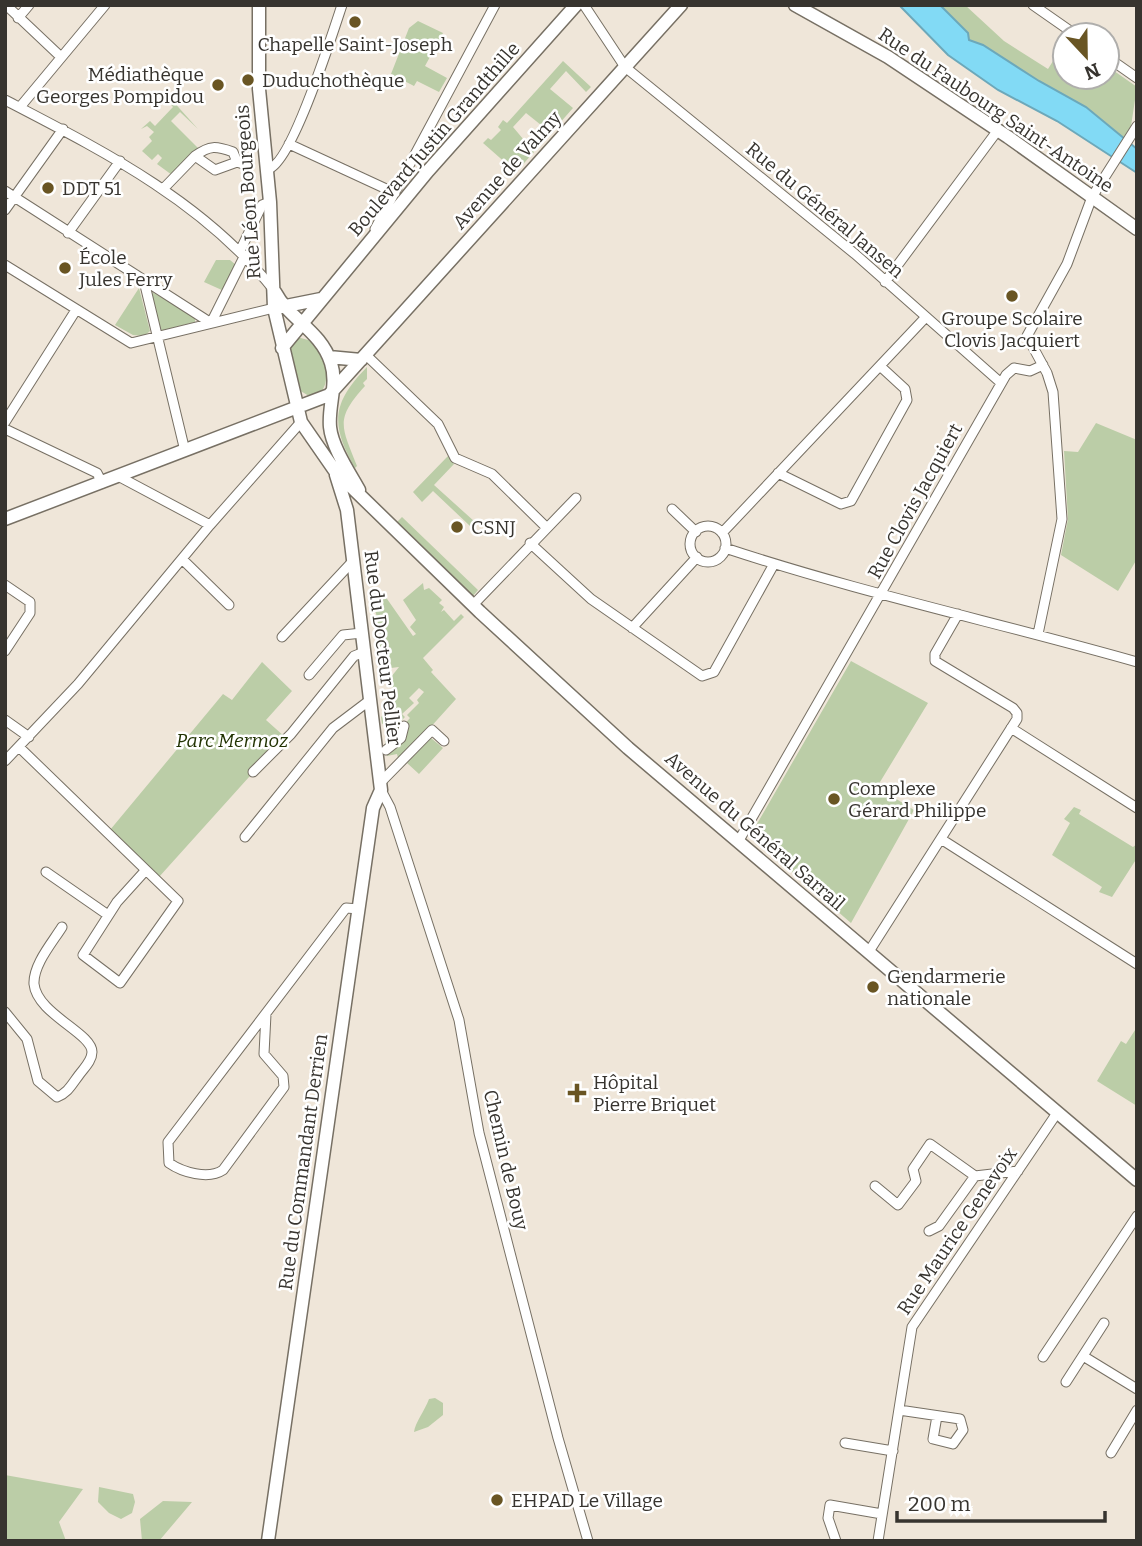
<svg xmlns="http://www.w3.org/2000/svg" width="1142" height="1546" font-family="Bitter,serif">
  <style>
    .green { fill: #bbcda7 }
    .water { fill: #82daf5; stroke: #6ca8ba; stroke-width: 2 }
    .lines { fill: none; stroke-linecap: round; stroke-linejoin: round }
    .street-casing { stroke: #777064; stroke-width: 11 }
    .secondary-casing { stroke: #777064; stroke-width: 15 }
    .street { stroke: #fff; stroke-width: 9 }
    .secondary { stroke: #fff; stroke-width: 12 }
    .poi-dot { fill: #695523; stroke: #fff; stroke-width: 2.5 }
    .labels { text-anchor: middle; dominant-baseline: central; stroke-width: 5; stroke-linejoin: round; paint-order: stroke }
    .poi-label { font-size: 19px; fill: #37342f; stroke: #fff; text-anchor: start }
    .street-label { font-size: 19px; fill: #37342f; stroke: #fff }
    .park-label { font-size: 19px; font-style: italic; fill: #213202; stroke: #fff }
  </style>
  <rect width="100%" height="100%" fill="#efe6d9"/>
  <path class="green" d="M 940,5 L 965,5 L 1004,41 L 1048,69 L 1065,42 L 1065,77 L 1107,77 L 1107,66 L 1137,87 L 1131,126 L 1122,140 L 1086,107 L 1039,81 L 983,45 L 969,40 L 968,33 Z
    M 418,21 L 443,33 L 425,66 L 447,78 L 439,92 L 417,81 L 414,86 L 391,74 L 409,28 Z
    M 563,61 L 591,87 L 586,92 L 566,71 L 550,89 L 573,108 L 551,133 L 526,113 L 513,127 L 534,152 L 516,172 L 483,143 L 488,138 L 491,140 L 501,130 L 498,127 L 503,120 L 507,123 Z
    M 171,99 L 198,129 L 180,112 L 171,121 L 198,148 L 172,175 L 157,164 L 162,158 L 158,154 L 152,160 L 142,151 L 152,141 L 149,137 L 154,132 L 147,126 L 141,129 L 150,121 L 155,126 L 173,107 L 168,101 Z
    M 216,260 L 230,260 L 236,265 L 224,291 L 204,282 Z
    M 139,288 L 150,331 L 144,336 L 133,335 L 115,325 Z
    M 148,290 L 195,316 L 195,322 L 160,331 Z
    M 297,337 L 312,341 C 325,358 333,376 320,394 L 309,396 L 299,390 L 290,349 Z
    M 367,367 L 367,379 L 363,383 L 365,386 C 335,419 341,426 357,466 L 355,468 C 330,424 332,403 367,367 Z
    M 1096,423 L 1137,440 L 1137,559 L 1118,591 L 1061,555 L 1068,519 L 1064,451 L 1078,452 Z
    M 448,456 L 454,464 L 434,485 L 475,522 L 470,526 L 433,491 L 422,502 L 413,492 Z
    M 402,517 L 478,590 L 473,596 L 397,522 Z
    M 423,583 L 424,590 L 429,588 L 442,600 L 439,603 L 444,607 L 441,612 L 444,610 L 454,621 L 461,614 L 464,617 L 423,658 L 433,670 L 431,672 L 456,699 L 399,762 L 397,754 L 387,756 L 385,741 L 395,743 L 392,730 L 398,723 L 402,727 L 410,718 L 407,715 L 419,703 L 417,700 L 424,692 L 419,688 L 409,698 L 414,703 L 402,714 L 405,717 L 399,723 L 391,720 L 382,724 L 381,717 L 391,707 L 387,694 L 393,688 L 387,682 L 399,667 L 391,668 L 381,659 L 378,637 L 381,636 L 373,600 L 380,594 L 385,596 L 413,636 L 416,634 L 410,627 L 416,620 L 403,600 Z
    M 851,661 L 928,703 L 877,787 L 914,810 L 851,923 L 750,836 Z
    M 262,662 L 292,691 L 266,720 L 285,737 L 159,877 L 110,830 L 223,694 L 232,700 Z
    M 431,738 L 443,748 L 419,774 L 407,763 Z
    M 1074,807 L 1081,810 L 1079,814 L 1133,847 L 1137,844 L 1137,858 L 1112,897 L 1099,892 L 1102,887 L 1052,855 L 1070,823 L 1064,819 Z
    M 1137,1027 L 1137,1106 L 1097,1081 L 1121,1041 L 1126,1044 Z
    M 435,1398 L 443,1403 L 443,1415 L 428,1427 L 414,1432 C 415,1423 425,1410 429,1399 Z
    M 5,1475 L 83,1489 L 59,1522 L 66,1541 L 5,1541 Z
    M 99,1487 L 133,1494 L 135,1502 L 132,1513 L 121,1519 L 109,1513 L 98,1502 Z
    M 163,1501 L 192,1502 L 159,1541 L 142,1541 L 140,1519 Z"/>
  <path class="water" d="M 899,5 L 940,5 L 968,33 L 969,40 L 983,45 L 1039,81 L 1086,107 L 1137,149 L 1137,173 L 1057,121 L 998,90 L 948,55 Z"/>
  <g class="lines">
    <defs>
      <path id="street" d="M 6,5 L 61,57
        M 584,5 L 625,67 L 855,254 L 1001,383
        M 1033,5 L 1076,35
        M 18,18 L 29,5
        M 1107,57 L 1137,78
        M 5,100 C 103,151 203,201 273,289
        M 20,107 L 105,5
        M 289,144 L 395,193
        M 195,156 C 210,145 216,146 233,152 L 237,162
        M 268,169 C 291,165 333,32 342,5
        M 164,188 L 195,156 L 215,170 L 237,162 L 246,165
        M 5,191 L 211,323
        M 5,210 L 63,129
        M 375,229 L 495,5
        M 68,233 L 120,161
        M 240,251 L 262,205 L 270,202
        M 5,265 L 131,343 L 274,308
        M 144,281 L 185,451
        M 885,282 L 998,130
        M 211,323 L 245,255
        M 366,355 L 438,424 L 455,458 L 492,474 L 546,527
        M 5,422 L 76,310
        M 5,429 L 97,473 L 102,483
        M 778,473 L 841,504 L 851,501 L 907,400 L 905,389 L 880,366
        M 118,476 L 210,525
        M 672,509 L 696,532
        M690 544a18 18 0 1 1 36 0a18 18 0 1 1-36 0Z
        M 722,533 L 925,318
        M 530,543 L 591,599 L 702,676 L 714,672 L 774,564
        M 725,548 C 861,593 1000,623 1137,662
        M 182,559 L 229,605
        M 5,585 L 30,602 L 30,613 L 5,651
        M 473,605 L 576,498
        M 632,628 L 697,557
        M 1038,634 L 1062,519 L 1053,392 L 1047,373 L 1027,336 L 1067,264 L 1092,197 L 1137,126
        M 282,637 L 353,561
        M 309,675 L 343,635 L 362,633
        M 5,720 L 29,737
        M 1011,728 L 1137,808
        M 19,747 L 178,901 L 120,983 L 83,955 L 117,902 L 145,871
        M 386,750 L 401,738 L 404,726
        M 5,761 L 78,684 L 210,525 L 301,422
        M 253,772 L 291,734 L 354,656 L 364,652
        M 380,783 L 432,730 L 444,741
        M 381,790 L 390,807 L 459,1020 L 479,1133 L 558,1438 L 588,1541
        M 245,837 L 333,728 L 370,700
        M 941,839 L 1137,964
        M 738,842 L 1006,375 L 1014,368 L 1030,371 L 1043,365
        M 46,872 L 108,915
        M 868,953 L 1017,719 L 1017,713 L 1013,708 L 935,661 L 935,654 L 958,614
        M 5,1012 L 27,1039 L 38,1081 L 57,1097 C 68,1093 72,1084 79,1075 C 84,1068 92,1061 92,1052 C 92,1033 37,1014 34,984 C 33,965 52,943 62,927
        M 266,1014 L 264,1054 L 283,1076 L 284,1087 L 223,1170 C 208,1180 182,1172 169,1163 L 168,1142 L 346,908 L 359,909
        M 875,1186 L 898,1205 L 916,1181 L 913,1169 L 930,1144 L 975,1176 L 1018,1171
        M 929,1231 L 939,1226 L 975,1176
        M 1083,1356 L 1137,1389
        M 1043,1357 L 1137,1216
        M 1066,1382 L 1104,1323
        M 899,1410 L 960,1419 L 963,1430 L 953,1444 L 933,1439 L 937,1416
        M 845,1443 L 893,1451
        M 1111,1453 L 1137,1410
        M 836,1541 L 828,1518 L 830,1505 L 882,1514
        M 878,1541 L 912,1327 L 1057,1113"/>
      <path id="secondary" d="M 259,5 L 259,89 L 270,202 L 274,308 L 301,422 L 335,471 L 480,612 L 628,748 L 1137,1180
        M 795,5 L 888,57 L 1008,137 L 1137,229
        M 275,292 C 289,319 321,331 331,363 C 338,385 328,405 330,427 C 332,447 349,472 359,490
        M 281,307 L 321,299
        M 282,348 L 428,171 L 576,5
        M 329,357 L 361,360
        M 5,519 L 329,395 L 681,5
        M 268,1541 L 373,808 L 381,790 L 347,510 L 336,475"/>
    </defs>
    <use href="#street" class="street-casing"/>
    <use href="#secondary" class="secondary-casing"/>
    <use href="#street" class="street"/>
    <use href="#secondary" class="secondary"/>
  </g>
  <g class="poi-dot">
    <circle cx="355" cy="22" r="7"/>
    <circle cx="248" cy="80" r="7"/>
    <circle cx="218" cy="85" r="7"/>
    <circle cx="48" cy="188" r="7"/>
    <circle cx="65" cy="268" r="7"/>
    <circle cx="1012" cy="296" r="7"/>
    <circle cx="457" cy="527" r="7"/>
    <circle cx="834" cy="799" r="7"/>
    <circle cx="873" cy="987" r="7"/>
    <path d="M573.5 1082.5h7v7h7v7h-7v7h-7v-7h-7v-7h7z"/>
    <circle cx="497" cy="1500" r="7"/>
  </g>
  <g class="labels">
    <g class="poi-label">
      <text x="355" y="44" text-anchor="middle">Chapelle Saint-Joseph</text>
      <text x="204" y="74" text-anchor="end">Médiathèque<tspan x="204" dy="22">Georges Pompidou</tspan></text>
      <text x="262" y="80">Duduchothèque</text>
      <text x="62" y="188">DDT 51</text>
      <text x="79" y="257">École<tspan x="79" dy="22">Jules Ferry</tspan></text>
      <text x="1012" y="318" text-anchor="middle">Groupe Scolaire<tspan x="1012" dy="22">Clovis Jacquiert</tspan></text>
      <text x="471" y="527">CSNJ</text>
      <text x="848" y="788">Complexe<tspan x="848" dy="22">Gérard Philippe</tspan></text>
      <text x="887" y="976">Gendarmerie<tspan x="887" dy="22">nationale</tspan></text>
      <text x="593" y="1082">Hôpital<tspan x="593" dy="22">Pierre Briquet</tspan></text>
      <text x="511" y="1500">EHPAD Le Village</text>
    </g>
    <g class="street-label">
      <text transform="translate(996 110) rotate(34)">Rue du Faubourg Saint-Antoine</text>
      <text transform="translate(434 139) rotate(-49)">Boulevard Justin Grandthille</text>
      <text transform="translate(507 170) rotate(-48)">Avenue de Valmy</text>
      <text transform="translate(248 192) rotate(-94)">Rue Léon Bourgeois</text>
      <text transform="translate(825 210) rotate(40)">Rue du Général Jansen</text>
      <text transform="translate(915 501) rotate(-61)">Rue Clovis Jacquiert</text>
      <text transform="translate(383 648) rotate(83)">Rue du Docteur Pellier</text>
      <text transform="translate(755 831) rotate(41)">Avenue du Général Sarrail</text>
      <text transform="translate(506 1160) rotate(77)">Chemin de Bouy</text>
      <text transform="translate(303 1162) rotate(-82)">Rue du Commandant Derrien</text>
      <text transform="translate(957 1231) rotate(-56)">Rue Maurice Genevoix</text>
    </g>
    <g class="park-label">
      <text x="232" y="740">Parc Mermoz</text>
    </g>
  </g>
  <rect width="1142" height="1546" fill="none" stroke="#37342f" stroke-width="14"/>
  <g transform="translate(1086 56) rotate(158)"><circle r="33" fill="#ffffff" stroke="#afaeac" stroke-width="2"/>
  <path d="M0-5L12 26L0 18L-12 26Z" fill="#695523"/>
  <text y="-10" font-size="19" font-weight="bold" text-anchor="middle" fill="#37342f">N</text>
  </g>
  <path d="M897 1511v10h208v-10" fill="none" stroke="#37342f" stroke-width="3.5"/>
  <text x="908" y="1511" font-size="21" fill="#37342f" stroke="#ffffff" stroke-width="5" paint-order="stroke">200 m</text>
</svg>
